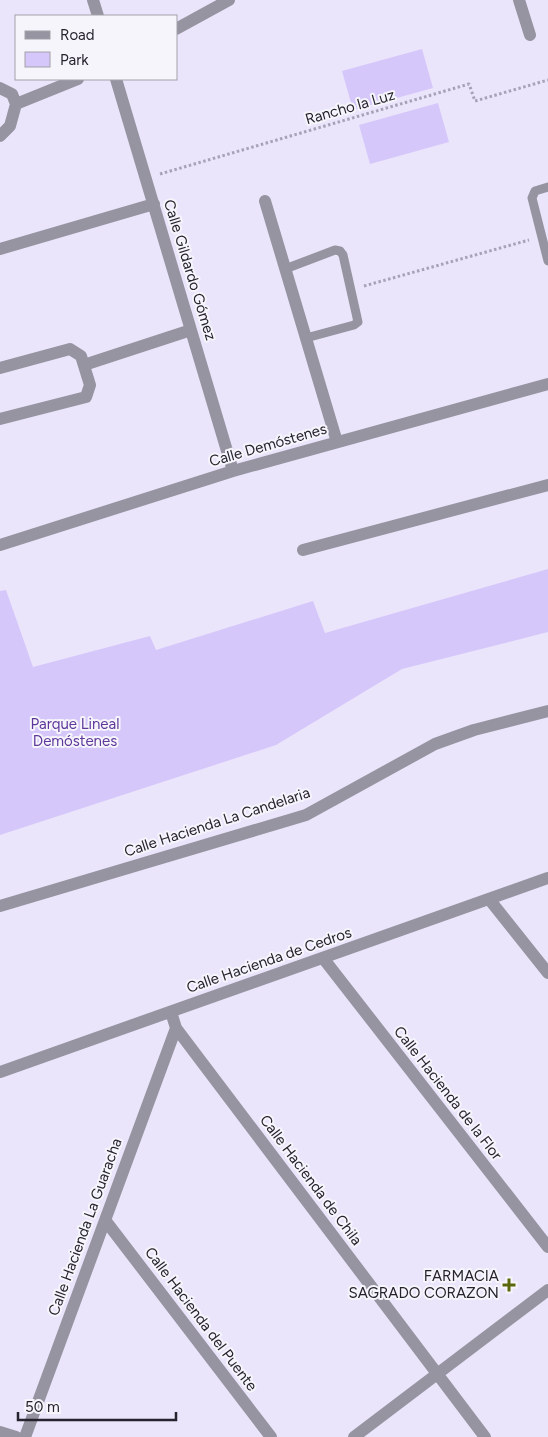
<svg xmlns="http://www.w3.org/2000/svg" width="548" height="1437" font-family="Figtree,sans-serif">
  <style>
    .green { fill: #d5c7fa }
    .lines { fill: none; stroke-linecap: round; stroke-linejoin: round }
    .path { stroke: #a7a2b5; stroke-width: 3; stroke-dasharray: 2.5 2.5; stroke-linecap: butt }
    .lane { stroke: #9794a1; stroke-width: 9 }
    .street { stroke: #9794a1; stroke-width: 12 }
    .poi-dot { fill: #5b670b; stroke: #f6f5fb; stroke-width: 2 }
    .labels { text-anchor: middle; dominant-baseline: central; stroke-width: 4; stroke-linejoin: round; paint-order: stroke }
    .street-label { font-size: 15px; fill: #26232e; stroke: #f6f5fb }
    .park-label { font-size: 15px; fill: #5e389b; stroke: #f6f5fb }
    .poi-label { font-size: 15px; fill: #26232e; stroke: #f6f5fb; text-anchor: end }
  </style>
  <rect width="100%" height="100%" fill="#ebe5fc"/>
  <path class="green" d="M 422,49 L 433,88 L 353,110 L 342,71 Z
    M 438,103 L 449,142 L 370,164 L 359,125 Z
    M 548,569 L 548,632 L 402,669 L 276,745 L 0,835 L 0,591 L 6,590 L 33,667 L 150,636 L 156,650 L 313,601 L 325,633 Z"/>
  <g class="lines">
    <path class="path" d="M 160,174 L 469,84 L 475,101 L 548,80
      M 364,286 L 529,240"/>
    <path class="lane" d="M 548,187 L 535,191 L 532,198 L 548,261
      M 285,269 L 335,250 L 340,251 L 343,255 L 358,322 L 354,325 L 306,338"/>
    <path class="street" d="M 93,0 L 98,16
      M 519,0 L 530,35
      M 176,29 L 229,0
      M 116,79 L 233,471
      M 0,88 L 12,94 L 16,104 L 10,126 L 0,136
      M 16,104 L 78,79
      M 265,201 L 337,442
      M 0,249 L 154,204
      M 84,365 L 191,330
      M 0,368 L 70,349 L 81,356 L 90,385 L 86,397 L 0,419
      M 0,545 L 233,471 L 548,384
      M 303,550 L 548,485
      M 489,899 L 548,973
      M 0,906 L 306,815 L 435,744 L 474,730 L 548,711
      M 323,958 L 548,1247
      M 171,1012 L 176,1028 L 485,1437
      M 0,1072 L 548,878
      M 105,1220 L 271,1437
      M 0,1432 L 16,1437
      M 25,1437 L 176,1028
      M 354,1437 L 548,1290"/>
  </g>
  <path class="poi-dot" d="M506.5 1277.5h5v5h5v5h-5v5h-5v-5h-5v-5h5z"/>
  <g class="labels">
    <g class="street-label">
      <text transform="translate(350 107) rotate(-16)">Rancho la Luz</text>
      <text transform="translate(190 270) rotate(73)">Calle Gildardo Gómez</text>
      <text transform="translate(268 445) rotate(-16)">Calle Demóstenes</text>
      <text transform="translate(217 822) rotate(-18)">Calle Hacienda La Candelaria</text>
      <text transform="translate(269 960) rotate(-19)">Calle Hacienda de Cedros</text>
      <text transform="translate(448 1093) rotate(52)">Calle Hacienda de la Flor</text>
      <text transform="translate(311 1180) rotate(53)">Calle Hacienda de Chila</text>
      <text transform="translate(85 1227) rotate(-70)">Calle Hacienda La Guaracha</text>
      <text transform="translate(201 1319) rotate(53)">Calle Hacienda del Puente</text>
    </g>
    <g class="park-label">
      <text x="75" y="724">Parque Lineal<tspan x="75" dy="17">Demóstenes</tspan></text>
    </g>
    <g class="poi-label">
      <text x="499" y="1276">FARMACIA<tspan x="499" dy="17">SAGRADO CORAZON</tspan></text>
    </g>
  </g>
  <rect x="15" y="15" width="162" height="65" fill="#f6f5fb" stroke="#a3a1a9"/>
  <rect x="25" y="31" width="25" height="8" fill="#9794a1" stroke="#a3a1a9"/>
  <text x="60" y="40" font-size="15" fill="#26232e">Road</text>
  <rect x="25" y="52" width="25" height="15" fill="#d5c7fa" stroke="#a3a1a9"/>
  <text x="60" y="65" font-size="15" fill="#26232e">Park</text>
  <path d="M18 1412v8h158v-8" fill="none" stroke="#26232e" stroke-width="2.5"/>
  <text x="25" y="1412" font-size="15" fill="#26232e" stroke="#f6f5fb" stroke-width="4" paint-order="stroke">50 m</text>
</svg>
